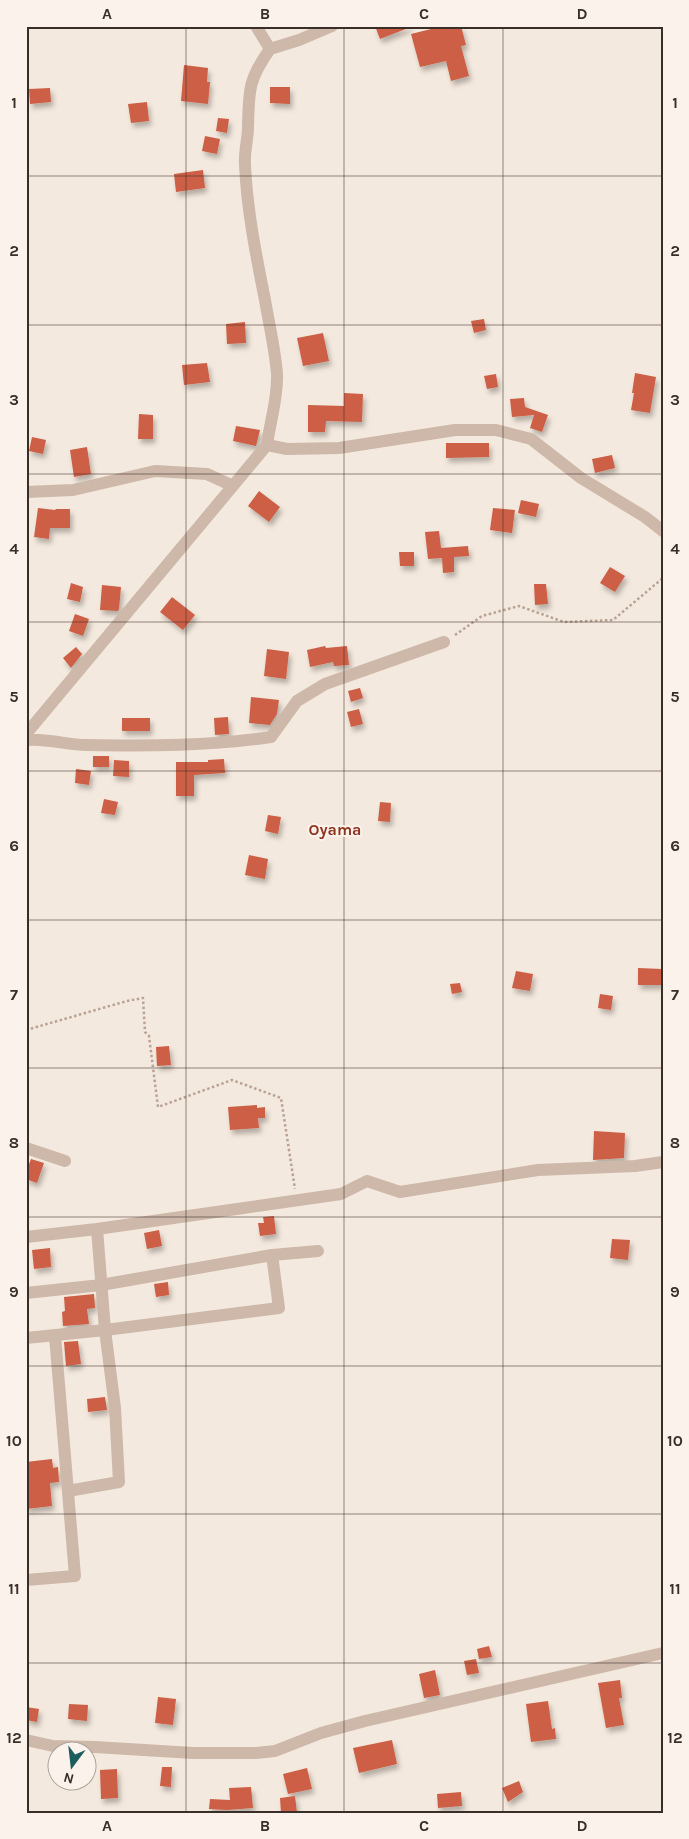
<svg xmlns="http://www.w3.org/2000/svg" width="689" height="1839" font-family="Karla,sans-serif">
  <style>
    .building { fill: #cc5f44; filter: url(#shadow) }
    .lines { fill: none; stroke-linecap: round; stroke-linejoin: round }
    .path { stroke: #b9a293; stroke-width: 2.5; stroke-dasharray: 2.5 2.5; stroke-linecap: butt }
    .minor { stroke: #cdb8a9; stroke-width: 12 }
    .grid { fill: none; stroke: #3a2e29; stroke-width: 1; stroke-opacity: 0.55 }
    .labels { text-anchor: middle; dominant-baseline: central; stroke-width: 4; stroke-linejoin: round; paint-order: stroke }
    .quarter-label { font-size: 16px; font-weight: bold; fill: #8e331e; stroke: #fbf3eb }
    .neatline { fill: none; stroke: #3a2e29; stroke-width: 2 }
    .grid-label { font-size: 16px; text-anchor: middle; font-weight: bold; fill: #3a2e29 }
  </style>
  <defs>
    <filter id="shadow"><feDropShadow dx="2.5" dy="4.5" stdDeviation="2.5" flood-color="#0004"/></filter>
  </defs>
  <rect width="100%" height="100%" fill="#f4e9de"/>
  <path class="building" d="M 375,26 L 411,26 L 411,27 L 380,39 Z
    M 435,26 L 461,26 L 466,45 L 461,46 L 469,76 L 451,81 L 446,61 L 420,67 L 411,34 L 435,28 Z
    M 184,65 L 208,68 L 207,82 L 210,82 L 208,104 L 181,101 Z
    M 270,87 L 290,87 L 290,104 L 270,103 Z
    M 50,88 L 51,102 L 30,104 L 29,89 Z
    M 147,102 L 149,121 L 131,123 L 128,104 Z
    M 218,118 L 229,119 L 227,133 L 216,131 Z
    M 205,136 L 220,139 L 217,154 L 202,151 Z
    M 203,170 L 205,188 L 176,192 L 174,174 Z
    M 484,319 L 486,330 L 474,333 L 471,321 Z
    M 245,322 L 246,343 L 227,344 L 226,324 Z
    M 323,333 L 329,361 L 303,366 L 297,338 Z
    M 207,363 L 210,382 L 184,385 L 182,365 Z
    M 635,373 L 656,377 L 650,413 L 631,410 L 634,393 L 632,393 Z
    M 496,374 L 498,387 L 487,389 L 484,376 Z
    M 344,393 L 363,394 L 362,422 L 326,421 L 325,432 L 308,432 L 308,405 L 344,406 Z
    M 524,398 L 525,407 L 548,415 L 542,432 L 530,428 L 534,415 L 512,417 L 510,399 Z
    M 139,414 L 153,415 L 153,439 L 138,439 Z
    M 236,426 L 260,430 L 256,446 L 233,441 Z
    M 32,437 L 46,440 L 43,454 L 29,451 Z
    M 446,443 L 489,443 L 489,457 L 446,458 Z
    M 87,447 L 91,474 L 74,477 L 70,450 Z
    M 612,455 L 615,468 L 595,473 L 592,459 Z
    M 259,491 L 280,507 L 269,522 L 248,506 Z
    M 521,500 L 539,504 L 536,517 L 518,513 Z
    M 38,508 L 55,510 L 56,509 L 70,509 L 70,528 L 50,528 L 49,539 L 34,537 Z
    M 493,508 L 515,510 L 512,533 L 490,530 Z
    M 439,531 L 441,548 L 468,546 L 469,556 L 454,557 L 454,572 L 443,573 L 442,558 L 428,559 L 425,532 Z
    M 399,552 L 414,552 L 414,566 L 400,566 Z
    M 610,567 L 625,576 L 615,592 L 600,583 Z
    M 71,583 L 83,587 L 80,602 L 67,599 Z
    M 534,584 L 546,584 L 548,604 L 535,605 Z
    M 102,585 L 121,587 L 119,609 L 118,611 L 100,610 Z
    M 172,597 L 195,615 L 183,630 L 160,612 Z
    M 75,614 L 89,619 L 83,636 L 69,631 Z
    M 325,646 L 326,648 L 347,646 L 349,665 L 334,666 L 333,662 L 310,667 L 307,650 Z
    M 76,647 L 82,654 L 71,668 L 63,658 Z
    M 267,649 L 289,652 L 286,679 L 264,676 Z
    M 360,688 L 363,698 L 351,702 L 348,691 Z
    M 251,697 L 279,700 L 277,714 L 270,725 L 249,723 Z
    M 359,709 L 363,724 L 351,727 L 347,712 Z
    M 228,717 L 229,734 L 215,735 L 214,718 Z
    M 122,718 L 150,718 L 150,731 L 122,731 Z
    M 93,756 L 109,756 L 109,767 L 93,767 Z
    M 224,759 L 225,773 L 194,775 L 194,796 L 176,796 L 176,762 L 208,762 L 208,760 Z
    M 114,760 L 129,761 L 129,777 L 113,776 Z
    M 76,769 L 91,771 L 89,785 L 75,783 Z
    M 104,799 L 118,802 L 115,815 L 101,813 Z
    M 380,802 L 391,803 L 390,822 L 378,821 Z
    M 268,815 L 281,817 L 278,834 L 265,831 Z
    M 249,855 L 268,859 L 265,879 L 245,875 Z
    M 638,968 L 662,969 L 661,985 L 638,985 Z
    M 516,971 L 533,974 L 530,991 L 512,988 Z
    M 460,983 L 462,992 L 452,994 L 450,984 Z
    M 600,994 L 613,996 L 611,1010 L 598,1008 Z
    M 169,1046 L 171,1065 L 157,1066 L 156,1047 Z
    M 257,1105 L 257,1108 L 265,1107 L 265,1118 L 258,1118 L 259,1128 L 230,1130 L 228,1107 Z
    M 594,1131 L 625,1133 L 624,1158 L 593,1160 Z
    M 31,1159 L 44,1163 L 37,1183 L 26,1179 L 26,1172 Z
    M 274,1216 L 276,1234 L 260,1236 L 258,1223 L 264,1223 L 263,1217 Z
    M 159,1230 L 162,1246 L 147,1249 L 144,1233 Z
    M 612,1239 L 630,1240 L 628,1260 L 610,1258 Z
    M 50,1248 L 51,1267 L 34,1269 L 32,1250 Z
    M 168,1282 L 169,1295 L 156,1297 L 154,1284 Z
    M 94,1294 L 95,1308 L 87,1309 L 89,1324 L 63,1326 L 62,1312 L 65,1311 L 64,1297 Z
    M 78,1341 L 81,1364 L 66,1366 L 64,1342 Z
    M 105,1397 L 107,1410 L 88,1412 L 87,1399 Z
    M 52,1459 L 53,1468 L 58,1467 L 59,1482 L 50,1483 L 52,1506 L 26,1509 L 26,1462 Z
    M 489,1646 L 492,1657 L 479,1659 L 477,1649 Z
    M 476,1659 L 479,1673 L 467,1675 L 464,1661 Z
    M 435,1670 L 440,1695 L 424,1698 L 419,1674 Z
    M 620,1680 L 622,1698 L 619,1698 L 624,1725 L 606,1728 L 598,1683 Z
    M 158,1697 L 176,1699 L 173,1725 L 155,1723 Z
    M 548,1701 L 552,1729 L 555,1728 L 556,1739 L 531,1742 L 526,1704 Z
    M 69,1704 L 88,1705 L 87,1721 L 68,1719 Z
    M 26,1707 L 39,1709 L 37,1722 L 26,1720 Z
    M 392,1740 L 397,1764 L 359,1773 L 353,1748 Z
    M 162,1767 L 172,1767 L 171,1787 L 160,1786 Z
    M 307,1768 L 312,1789 L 288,1794 L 283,1774 Z
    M 117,1769 L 118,1798 L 101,1799 L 100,1770 Z
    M 519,1781 L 523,1792 L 508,1802 L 502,1788 Z
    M 251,1787 L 253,1808 L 227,1810 L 209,1809 L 210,1799 L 230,1800 L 229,1788 Z
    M 461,1792 L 462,1806 L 438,1808 L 437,1794 Z
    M 295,1796 L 297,1813 L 281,1813 L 280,1798 Z"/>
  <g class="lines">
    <path class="path" d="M 455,635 L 482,616 L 519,606 L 564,622 L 613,620 L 663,578
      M 26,1030 L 127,1001 L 143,998 L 145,1032 L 149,1036 L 158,1107 L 232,1080 L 281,1098 L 295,1189"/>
    <path class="minor" d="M 270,49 L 299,40 L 332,26
      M 267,445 L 287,449 L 339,448 L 455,430 L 496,430 L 531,439 L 581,478 L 645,517 L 663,531
      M 26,492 L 73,490 L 155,471 L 207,474 L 233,486
      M 26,734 L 267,445 C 270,421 278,399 277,374 C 275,349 269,324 265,300 C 256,255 247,210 245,165 C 244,152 248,139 248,127 C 249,90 248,80 270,49 L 256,26
      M 26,740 C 47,738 67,745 87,745 C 148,746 211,746 271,737 L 297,701 L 325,684 L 444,642
      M 26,1148 L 65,1161
      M 26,1237 L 97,1229 L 341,1194 L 367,1181 L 400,1192 L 538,1170 L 635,1166 L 663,1162
      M 26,1293 L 101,1285 L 272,1255 L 318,1251
      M 26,1338 L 105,1330 L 279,1308 L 272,1255
      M 68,1491 L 119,1482 L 115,1408 L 105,1330 L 97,1229
      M 26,1580 L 75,1576 L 55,1336
      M 26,1740 L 53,1746 L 95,1747 L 193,1753 L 256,1753 L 275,1751 L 321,1733 L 365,1721 L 663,1653"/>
  </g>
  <path class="grid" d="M 186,26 L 186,1813M 344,26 L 344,1813M 503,26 L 503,1813M 26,176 L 663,176M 26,325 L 663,325M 26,474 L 663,474M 26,622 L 663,622M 26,771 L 663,771M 26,920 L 663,920M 26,1068 L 663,1068M 26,1217 L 663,1217M 26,1366 L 663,1366M 26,1514 L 663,1514M 26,1663 L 663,1663"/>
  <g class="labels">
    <g class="quarter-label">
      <text x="335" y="829">Oyama</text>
    </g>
  </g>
  <rect width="689" height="1839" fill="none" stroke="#fbf3eb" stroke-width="55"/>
  <g transform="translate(72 1766) rotate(195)"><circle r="24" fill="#fbf3eb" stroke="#aea49d"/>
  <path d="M0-4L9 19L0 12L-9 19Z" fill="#1c5d5e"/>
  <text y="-8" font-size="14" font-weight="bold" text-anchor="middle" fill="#3a2e29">N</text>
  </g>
  <rect x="28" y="28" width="634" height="1784" class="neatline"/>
  <g class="grid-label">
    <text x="107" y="19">A</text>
    <text x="265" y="19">B</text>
    <text x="424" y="19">C</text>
    <text x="582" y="19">D</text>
    <text x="14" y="108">1</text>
    <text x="675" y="108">1</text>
    <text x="14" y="256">2</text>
    <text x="675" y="256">2</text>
    <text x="14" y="405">3</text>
    <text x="675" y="405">3</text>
    <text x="14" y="554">4</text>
    <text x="675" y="554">4</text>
    <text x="14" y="702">5</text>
    <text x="675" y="702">5</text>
    <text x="14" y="851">6</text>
    <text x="675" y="851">6</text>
    <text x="14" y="1000">7</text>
    <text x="675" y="1000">7</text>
    <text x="14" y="1148">8</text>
    <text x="675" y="1148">8</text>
    <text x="14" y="1297">9</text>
    <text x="675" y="1297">9</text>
    <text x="14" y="1446">10</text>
    <text x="675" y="1446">10</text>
    <text x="14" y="1594">11</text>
    <text x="675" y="1594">11</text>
    <text x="14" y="1743">12</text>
    <text x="675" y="1743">12</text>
    <text x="107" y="1831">A</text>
    <text x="265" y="1831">B</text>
    <text x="424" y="1831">C</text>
    <text x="582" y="1831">D</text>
  </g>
</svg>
